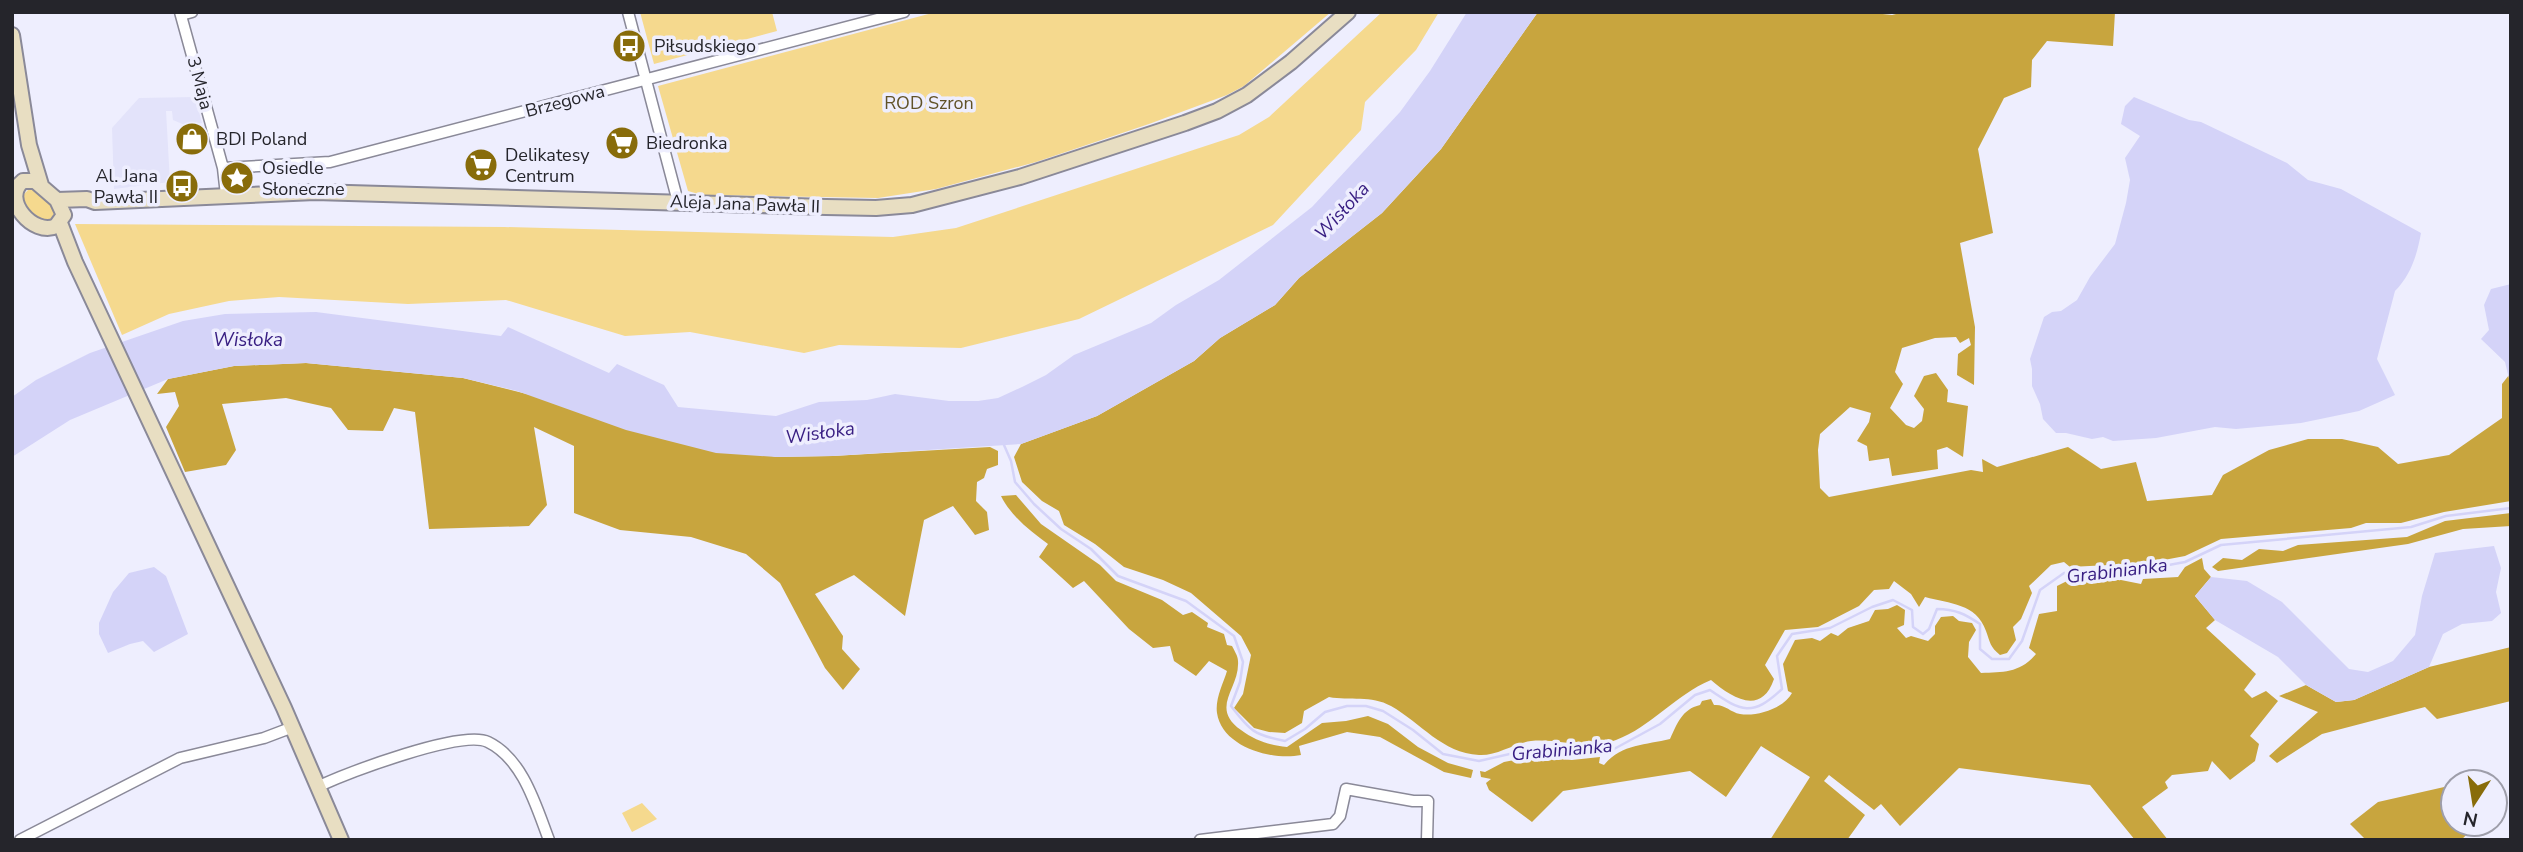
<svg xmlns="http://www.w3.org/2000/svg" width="2523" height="852" font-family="'Nunito Sans',sans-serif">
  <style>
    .built { fill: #e3e3fa }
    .green { fill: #f5d98e }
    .forest { fill: #c8a53e }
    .water { fill: #d4d3f8 }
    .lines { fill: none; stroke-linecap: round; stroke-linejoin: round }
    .stream { stroke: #d4d3f8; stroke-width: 2.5 }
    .street-casing { stroke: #8a8998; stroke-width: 13 }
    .secondary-casing { stroke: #8a8998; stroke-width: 18 }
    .street { stroke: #fff; stroke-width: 10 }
    .secondary { stroke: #e8dec2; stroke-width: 14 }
    .labels { text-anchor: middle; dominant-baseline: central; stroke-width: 7; stroke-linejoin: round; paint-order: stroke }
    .poi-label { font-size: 18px; fill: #25252b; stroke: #eeeefe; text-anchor: start }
    .street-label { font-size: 18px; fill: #25252b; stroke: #eeeefe }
    .park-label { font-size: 18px; fill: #615228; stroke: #eeeefe }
    .water-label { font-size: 19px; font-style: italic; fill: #381e82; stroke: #eeeefe }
  </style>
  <rect width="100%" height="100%" fill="#eeeefe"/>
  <path class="built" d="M 195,97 L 202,123 L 187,126 L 173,120 L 172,111 L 166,111 L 170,182 L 114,189 L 112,128 L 139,98 Z"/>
  <path class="green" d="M 640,12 L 772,12 L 777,31 L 654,64 Z
    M 936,12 L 1331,12 L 1244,86 L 1227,95 L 1149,124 L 1036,162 L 936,189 L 878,198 L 702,195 L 688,191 L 658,86 Z
    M 1382,12 L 1439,12 L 1416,50 L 1365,102 L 1361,130 L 1273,225 L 1079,319 L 961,348 L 839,345 L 804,353 L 690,332 L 625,336 L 506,300 L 408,304 L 279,297 L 229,301 L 169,314 L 122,335 L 75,224 L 504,227 L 893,237 L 956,228 L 1239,135 L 1269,117 Z
    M 29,189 C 40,191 54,203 54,214 L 50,220 L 39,221 L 25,207 L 22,196 Z
    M 642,803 L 657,819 L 632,832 L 622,813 Z"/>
  <path class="forest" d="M 1538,12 L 1864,12 L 1892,15 L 1904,12 L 2115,12 L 2113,46 L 2047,41 L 2032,60 L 2031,87 L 2004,98 L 1978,149 L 1993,233 L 1960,243 L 1975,327 L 1974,385 L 1957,375 L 1958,354 L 1971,345 L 1969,338 L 1960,343 L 1956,337 L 1935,338 L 1902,348 L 1895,372 L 1903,384 L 1890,408 L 1906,425 L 1914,428 L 1922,421 L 1924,409 L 1914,396 L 1924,376 L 1936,373 L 1948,390 L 1947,402 L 1968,406 L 1963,457 L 1947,447 L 1937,450 L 1938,469 L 1892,476 L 1889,458 L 1869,461 L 1867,446 L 1857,441 L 1869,422 L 1871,413 L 1850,407 L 1820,434 L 1818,450 L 1820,488 L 1829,497 L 1971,470 L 1983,472 L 1982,459 L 1997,467 L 2068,447 L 2101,469 L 2136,462 L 2147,501 L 2212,495 L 2223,475 L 2269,450 L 2308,439 L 2342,439 L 2378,447 L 2398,464 L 2449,455 L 2502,418 L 2502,384 L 2509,375 L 2511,387 L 2511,501 L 2444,512 L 2401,523 L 2366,523 L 2351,528 L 2221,539 L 2185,556 L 2148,563 L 2070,567 L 2064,562 L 2051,565 L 2029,586 L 2032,593 L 2021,619 L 2013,627 L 2016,640 L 2007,653 L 2000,655 C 1990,647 1990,642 1986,631 C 1976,603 1950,604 1925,597 L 1919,607 L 1911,594 L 1894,581 L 1889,589 L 1874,590 L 1859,606 L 1818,627 L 1785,630 L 1765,665 L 1774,679 C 1761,717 1731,697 1711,680 C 1675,695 1651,727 1616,740 C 1588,751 1558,738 1531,741 C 1514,743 1497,756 1479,755 C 1442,753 1421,723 1391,706 C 1371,695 1350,701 1329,697 L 1304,711 L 1302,723 L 1285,733 L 1269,732 L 1254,728 L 1234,708 L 1243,694 L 1251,655 L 1241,636 L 1191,593 L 1163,580 L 1124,567 L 1095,544 L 1064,525 L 1059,511 L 1042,501 L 1022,482 L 1014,457 L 1021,444 L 1097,416 L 1194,361 L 1220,338 L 1275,305 L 1299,278 L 1382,213 L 1441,149 Z
    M 306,363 L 463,378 L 776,457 L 833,456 L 990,447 L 998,451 L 998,465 L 987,469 L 984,478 L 977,482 L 976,501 L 987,512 L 989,530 L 975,535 L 953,506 L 924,520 L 905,616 L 854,575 L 815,594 L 843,636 L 842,649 L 860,669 L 843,690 L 825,668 L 780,583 L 746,554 L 691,537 L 620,530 L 574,513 L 574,446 L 534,427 L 547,505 L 529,526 L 429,529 L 415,412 L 394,408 L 383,431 L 348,430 L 331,408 L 286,398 L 222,404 L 236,450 L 226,465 L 185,472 L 166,427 L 179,406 L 175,392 L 157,394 L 168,379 L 234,366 Z
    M 1016,495 L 1041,524 L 1100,565 L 1116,581 L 1162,600 L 1183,615 L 1192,612 L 1208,623 L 1207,627 L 1224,634 L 1227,645 L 1232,646 C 1234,650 1238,656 1238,661 C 1240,689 1209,707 1241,730 C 1256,741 1269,745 1287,747 L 1322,723 L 1346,721 L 1368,716 L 1388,724 L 1418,747 L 1448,763 L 1473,770 L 1471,778 L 1444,772 L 1380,737 L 1347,732 L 1299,746 L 1301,755 C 1272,761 1222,747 1217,713 C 1215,699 1223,684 1227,671 L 1209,661 L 1196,676 L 1174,661 L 1170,646 L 1153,648 L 1129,629 L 1084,581 L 1073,588 L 1039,557 L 1048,544 C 1030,531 1011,516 1001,496 Z
    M 2511,513 L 2511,526 L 2463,529 L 2408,544 L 2218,571 L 2212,567 L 2223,558 L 2242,560 L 2259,549 L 2283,551 L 2298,545 L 2407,537 L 2445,521 Z
    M 2202,558 L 2204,569 L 2211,577 L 2195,596 L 2215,620 L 2206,628 L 2256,674 L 2244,690 L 2252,698 L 2266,691 L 2278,701 L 2250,736 L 2259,744 L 2255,761 L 2230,780 L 2212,761 L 2208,771 L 2172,775 L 2165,782 L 2168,788 L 2142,807 L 2168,840 L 2135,840 L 2090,785 L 1959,768 L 1900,826 L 1881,804 L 1874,810 L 1829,775 L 1824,781 L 1865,815 L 1847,840 L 1770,840 L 1810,777 L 1761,746 L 1726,797 L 1690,771 L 1563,791 L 1532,822 L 1489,790 L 1486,783 L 1491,779 L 1481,777 L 1480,771 L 1485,772 L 1504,762 L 1530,757 L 1572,760 L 1600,757 L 1599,763 L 1604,765 C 1621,744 1646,745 1670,739 C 1677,724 1682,709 1700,705 L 1702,701 L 1711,699 L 1714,705 C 1725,704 1730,712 1740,714 C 1757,717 1784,708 1792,693 L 1788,691 L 1783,664 L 1795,640 L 1812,638 L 1820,641 L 1831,633 L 1838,636 L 1848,628 L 1869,621 L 1875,610 L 1888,609 L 1897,605 L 1905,610 L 1904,625 L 1897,628 L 1906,638 L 1911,636 L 1928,641 L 1935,634 L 1935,626 L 1941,617 L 1953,616 L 1959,621 L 1972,623 L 1976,630 L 1969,642 L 1968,657 L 1981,673 C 2004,672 2020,673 2036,654 L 2029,648 L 2039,614 L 2057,611 L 2057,586 L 2073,578 L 2087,580 L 2101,576 L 2141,584 L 2143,579 L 2178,577 L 2185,567 Z
    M 2511,647 L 2511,701 L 2437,719 L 2425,707 L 2322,734 L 2277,763 L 2269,756 L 2318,712 L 2279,696 L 2306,685 L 2336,702 L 2354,700 L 2429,667 Z
    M 2453,785 L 2453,824 L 2477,825 L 2461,840 L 2366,840 L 2350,824 L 2378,802 Z"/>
  <path class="water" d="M 1467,12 L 1538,12 L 1441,149 L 1382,213 L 1299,278 L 1275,305 L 1220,338 L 1194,361 L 1097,416 L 1021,444 L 833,456 L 776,457 L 716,453 L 626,430 L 517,391 L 463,378 L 306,363 L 234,366 L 168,379 L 70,420 L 12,457 L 12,397 L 36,380 L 90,353 L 183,321 L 225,314 L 316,312 L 501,336 L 508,327 L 609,373 L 617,364 L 664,385 L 678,407 L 776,416 L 819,402 L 867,400 L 895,394 L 949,401 L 978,401 L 998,398 L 1022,387 L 1046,375 L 1074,355 L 1151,323 L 1176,305 L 1219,280 L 1312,207 L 1400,112 L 1430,71 Z
    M 2134,97 L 2189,120 L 2201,122 L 2287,163 L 2308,180 L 2341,189 L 2421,233 C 2417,255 2411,275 2395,291 L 2377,359 L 2395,395 L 2359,411 L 2301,423 L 2236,429 L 2215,427 L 2156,438 L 2113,441 L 2103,437 L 2092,439 L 2066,433 L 2056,433 L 2043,419 L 2040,404 L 2032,386 L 2032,369 L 2030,359 L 2044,317 L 2052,312 L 2061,311 L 2077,300 L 2090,277 L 2115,244 L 2126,203 L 2130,180 L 2125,158 L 2140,136 L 2121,124 L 2125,106 Z
    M 2511,284 L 2511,387 L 2505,362 L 2481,339 L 2489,330 L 2484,305 L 2491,289 Z
    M 2494,546 L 2501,568 L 2496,592 L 2501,613 L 2492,621 L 2462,624 L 2443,634 L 2429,667 L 2354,700 L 2336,702 L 2306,685 L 2278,657 L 2215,620 L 2195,596 L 2211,577 L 2247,581 L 2282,602 L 2349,669 L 2368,672 L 2393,661 L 2415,635 L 2422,596 L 2435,553 Z
    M 154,567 L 166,576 L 188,634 L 154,652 L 143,641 L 130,644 L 108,653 L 99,634 L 99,623 L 113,592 L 129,573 Z"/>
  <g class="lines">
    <path class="stream" d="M 1004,445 L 1011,461 L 1015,482 L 1034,504 L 1061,529 L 1091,549 L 1118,576 L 1186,601 L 1234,636 L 1243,662 L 1240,682 L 1231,706 C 1250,731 1254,735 1285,741 L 1305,729 L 1325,712 L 1347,706 L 1366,706 L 1383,711 L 1413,730 L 1443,754 L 1479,761 L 1527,750 L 1577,752 L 1614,749 L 1660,724 L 1695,695 L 1710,690 C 1742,712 1752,717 1782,689 L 1777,656 L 1792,634 L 1830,628 L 1872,607 L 1893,600 L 1912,610 L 1913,627 L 1923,634 L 1929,629 L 1937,609 C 1955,609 1965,614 1980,624 L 1980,649 L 1992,659 L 2009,659 L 2022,641 L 2040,590 L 2064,573 L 2147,569 L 2185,562 L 2221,545 L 2411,527 L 2446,516 L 2511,508"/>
    <defs>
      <path id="street" d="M 180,12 L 223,168 L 226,195
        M 628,12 L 678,202
        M 181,15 L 192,12
        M 223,168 L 330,162 L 904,12
        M 319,786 C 348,773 462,729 488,742 C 523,759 536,806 549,840
        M 20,840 L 180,758 L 264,738 L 293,727
        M 1200,840 L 1333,824 L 1340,816 L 1346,789 L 1413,801 L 1428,801 L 1427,840"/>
      <path id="secondary" d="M 12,35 L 29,145 L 41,185
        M 23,181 L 35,181 L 57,200 L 64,215 L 56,226 C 34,237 0,199 23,181 Z
        M 57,200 L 87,199 L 95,202 L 315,192 L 826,207 L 876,208 L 912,205 L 1020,177 L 1185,123 L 1217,111 L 1247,95 L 1291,62 L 1348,12
        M 60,223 L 75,262 L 284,708 L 341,840"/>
    </defs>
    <use href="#street" class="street-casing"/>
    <use href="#secondary" class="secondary-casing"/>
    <use href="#street" class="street"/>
    <use href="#secondary" class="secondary"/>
  </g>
  <defs>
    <symbol id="bus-disc" viewBox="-11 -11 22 22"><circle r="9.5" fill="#886c0a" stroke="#eeeefe"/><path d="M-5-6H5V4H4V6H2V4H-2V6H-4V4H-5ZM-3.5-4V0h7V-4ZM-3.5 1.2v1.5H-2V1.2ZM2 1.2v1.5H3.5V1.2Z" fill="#fff"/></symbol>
    <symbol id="shop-disc" viewBox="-11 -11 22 22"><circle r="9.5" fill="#886c0a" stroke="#eeeefe"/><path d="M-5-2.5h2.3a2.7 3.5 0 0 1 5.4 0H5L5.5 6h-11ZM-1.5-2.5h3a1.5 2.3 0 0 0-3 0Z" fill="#fff"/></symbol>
    <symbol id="supermarket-disc" viewBox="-11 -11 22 22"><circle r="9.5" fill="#886c0a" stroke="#eeeefe"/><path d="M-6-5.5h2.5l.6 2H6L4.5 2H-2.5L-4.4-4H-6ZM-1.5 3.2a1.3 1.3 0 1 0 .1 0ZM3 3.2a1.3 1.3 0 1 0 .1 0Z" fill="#fff"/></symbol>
    <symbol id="sight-disc" viewBox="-11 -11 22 22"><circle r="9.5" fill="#886c0a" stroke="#eeeefe"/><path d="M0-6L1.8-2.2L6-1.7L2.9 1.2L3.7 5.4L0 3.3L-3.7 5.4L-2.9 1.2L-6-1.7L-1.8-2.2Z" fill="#fff"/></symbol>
  </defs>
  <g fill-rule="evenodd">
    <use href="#bus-disc" x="610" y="27" width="38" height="38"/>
    <use href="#shop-disc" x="173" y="120" width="38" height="38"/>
    <use href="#supermarket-disc" x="603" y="124" width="38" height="38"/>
    <use href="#supermarket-disc" x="462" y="146" width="38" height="38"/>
    <use href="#sight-disc" x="218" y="159" width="38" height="38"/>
    <use href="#bus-disc" x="163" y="167" width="38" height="38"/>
  </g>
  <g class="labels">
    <g class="poi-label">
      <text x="654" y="46">Piłsudskiego</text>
      <text x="216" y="139">BDI Poland</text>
      <text x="646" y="143">Biedronka</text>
      <text x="505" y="155">Delikatesy<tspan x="505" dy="21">Centrum</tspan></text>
      <text x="262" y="168">Osiedle<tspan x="262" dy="21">Słoneczne</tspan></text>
      <text x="158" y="176" text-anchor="end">Al. Jana<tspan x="158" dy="21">Pawła II</tspan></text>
    </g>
    <g class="street-label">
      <text transform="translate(200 83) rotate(75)">3 Maja</text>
      <text transform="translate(565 101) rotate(-15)">Brzegowa</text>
      <text transform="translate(745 204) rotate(2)">Aleja Jana Pawła II</text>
    </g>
    <g class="park-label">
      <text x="929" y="103">ROD Szron</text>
    </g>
    <g class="water-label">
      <text transform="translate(1342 211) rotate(-47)">Wisłoka</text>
      <text x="248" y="340">Wisłoka</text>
      <text transform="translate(820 433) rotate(-8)">Wisłoka</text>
      <text transform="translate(2117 571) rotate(-7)">Grabinianka</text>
      <text transform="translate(1562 750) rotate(-5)">Grabinianka</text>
    </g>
  </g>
  <rect width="2523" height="852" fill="none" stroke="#25252b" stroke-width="28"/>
  <g transform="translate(2474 803) rotate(192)"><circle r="33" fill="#eeeefe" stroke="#9e9eaa" stroke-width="2"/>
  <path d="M0-5L12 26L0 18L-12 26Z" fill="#886c0a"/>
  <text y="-10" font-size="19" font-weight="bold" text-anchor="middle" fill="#25252b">N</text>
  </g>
</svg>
